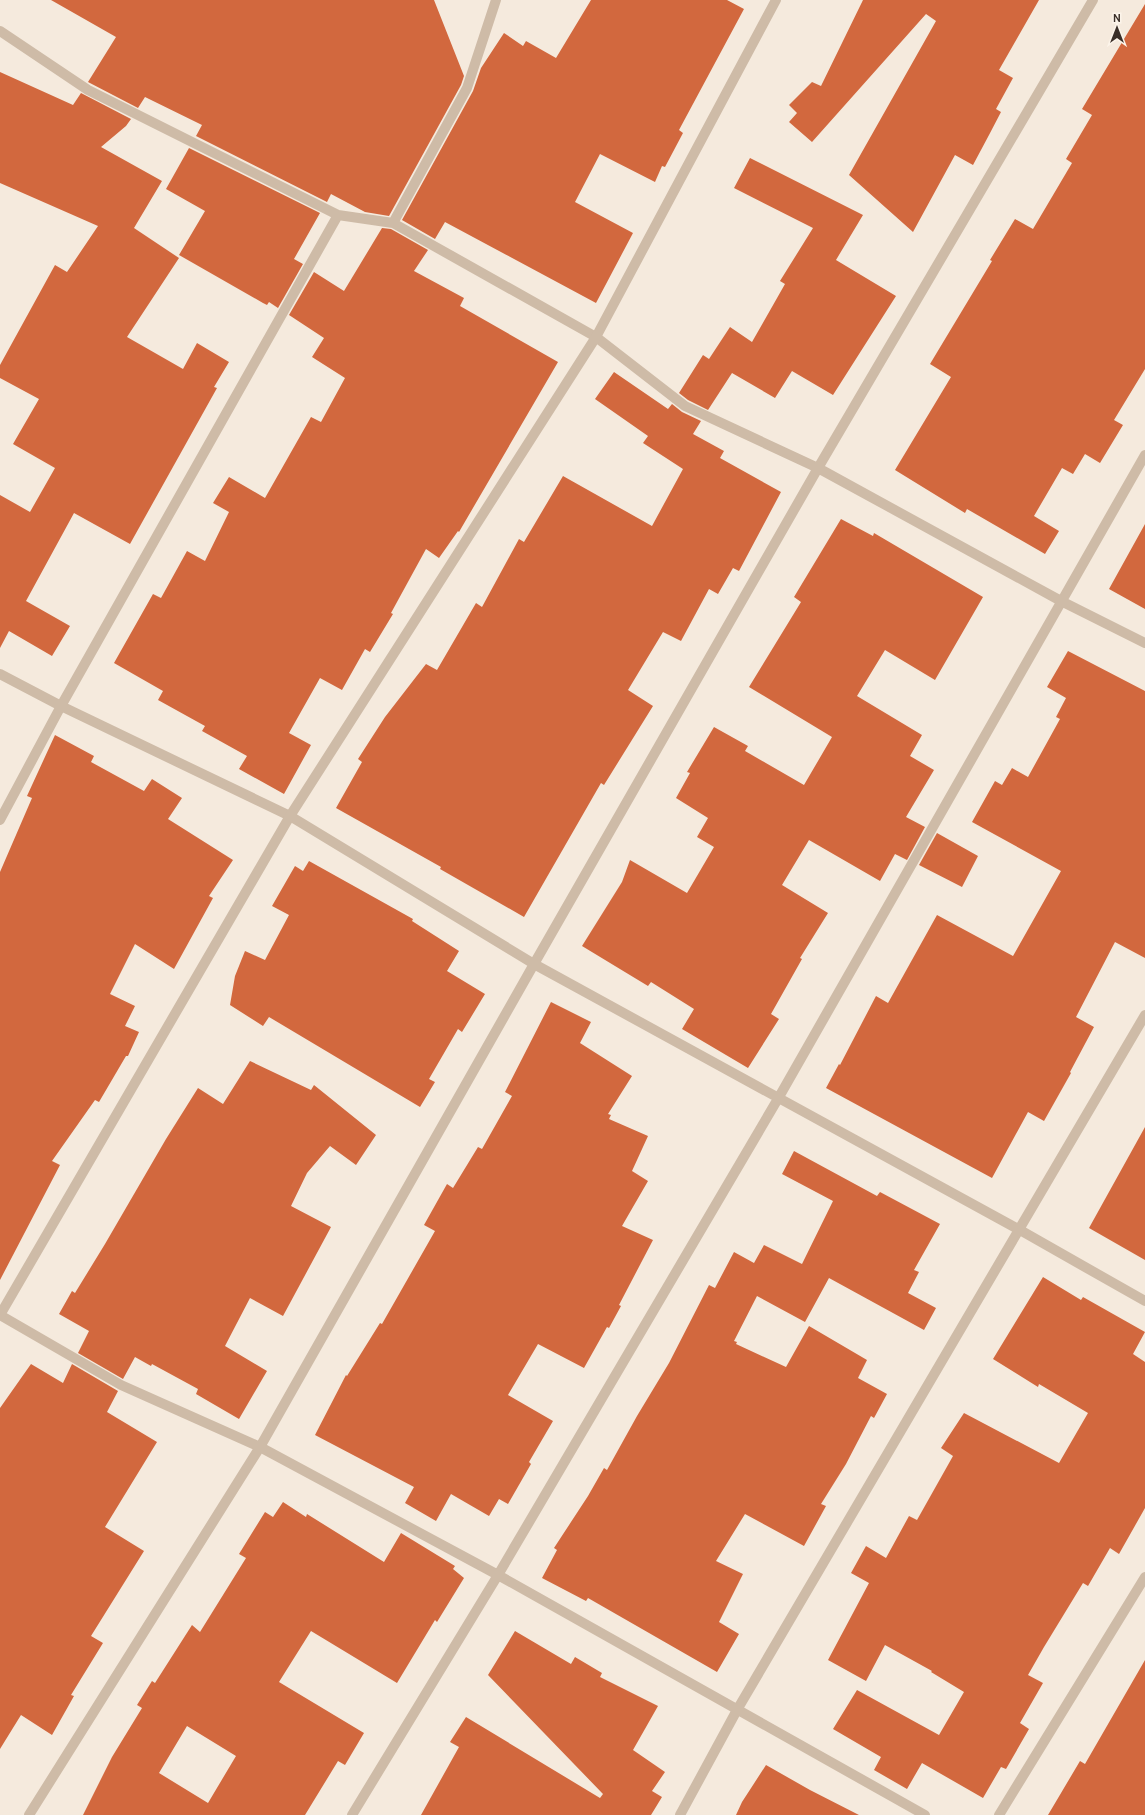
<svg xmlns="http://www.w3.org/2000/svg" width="1145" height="1815" font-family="Cabin,sans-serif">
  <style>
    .building { fill: #d2683e; fill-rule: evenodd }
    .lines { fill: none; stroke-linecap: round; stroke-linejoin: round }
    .minor { stroke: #cebba7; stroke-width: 10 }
    .tertiary { stroke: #cebba7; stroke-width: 10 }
  </style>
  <rect width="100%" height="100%" fill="#f5eadd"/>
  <path class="building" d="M 51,0 L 434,0 L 464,76 L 461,85 L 389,216 L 365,212 L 331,194 L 327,202 L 196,136 L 202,125 L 145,97 L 138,108 L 88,82 L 116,37 Z
    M 591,0 L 727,0 L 744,9 L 679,130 L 683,133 L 665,167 L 662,166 L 655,182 L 600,154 L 575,202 L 633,233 L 596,303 L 445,222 L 435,239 L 402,220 L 473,91 L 481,68 L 504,33 L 523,46 L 526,41 L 556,58 Z
    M 863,0 L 1039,0 L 999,70 L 1013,78 L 996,109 L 1001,112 L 989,135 L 973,165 L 955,155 L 913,232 L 849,175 L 936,21 L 926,14 L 812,142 L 789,122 L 797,113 L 789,105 L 812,82 L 821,86 Z
    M 1145,4 L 1145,369 L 1114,420 L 1123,425 L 1100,463 L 1085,454 L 1073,474 L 1062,468 L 1034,516 L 1059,531 L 1045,554 L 967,509 L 965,513 L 895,470 L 951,377 L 930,364 L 992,261 L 990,260 L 1015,219 L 1033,229 L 1072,163 L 1066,159 L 1092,115 L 1082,109 Z
    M 0,72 L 73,105 L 81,93 L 131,119 L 126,126 L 101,147 L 162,181 L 134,228 L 179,258 L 127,337 L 183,369 L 197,343 L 229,362 L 214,387 L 217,388 L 130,544 L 74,513 L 26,601 L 70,626 L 52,656 L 9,631 L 0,648 L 0,495 L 30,512 L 55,468 L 13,444 L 39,399 L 0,378 L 0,365 L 55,265 L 67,272 L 98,226 L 0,183 Z
    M 189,148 L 320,213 L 294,259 L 303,264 L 278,308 L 269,302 L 267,305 L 263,303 L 179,255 L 205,211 L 166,189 Z
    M 750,158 L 863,215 L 836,260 L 896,296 L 833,395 L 792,371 L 775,398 L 732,373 L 708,410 L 688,400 L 679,393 L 703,355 L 709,359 L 730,327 L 752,342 L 785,284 L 780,281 L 813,228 L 734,188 Z
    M 382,228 L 391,229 L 428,250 L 414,271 L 464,298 L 460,306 L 558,362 L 459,532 L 458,531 L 439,558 L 426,549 L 391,613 L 393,614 L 370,652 L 365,649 L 342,690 L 320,678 L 289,733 L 311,745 L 284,794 L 239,769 L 247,756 L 202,731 L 205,726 L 158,700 L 163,691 L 114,663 L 153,594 L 161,598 L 187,551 L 205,561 L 229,512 L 213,503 L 229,477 L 265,498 L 311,417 L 321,422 L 345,378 L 312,357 L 324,338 L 289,315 L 314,272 L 344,291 Z
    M 614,372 L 668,409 L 672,404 L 682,412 L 701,421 L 693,434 L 724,451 L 720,458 L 781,492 L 739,571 L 733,568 L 718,594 L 709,589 L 681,641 L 663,632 L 628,690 L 653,706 L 604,785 L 601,783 L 524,917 L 440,869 L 441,867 L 336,808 L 362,762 L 358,759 L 385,717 L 426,664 L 437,670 L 476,603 L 482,607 L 519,539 L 524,542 L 563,476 L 652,526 L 683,469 L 643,443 L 648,436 L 595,399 Z
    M 841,519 L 873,536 L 874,533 L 983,597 L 935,680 L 885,650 L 857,696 L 922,735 L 910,756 L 934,770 L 906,817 L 925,827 L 907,860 L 895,854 L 880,881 L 809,840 L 782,885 L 828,913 L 800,958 L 802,959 L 771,1014 L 779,1019 L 748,1068 L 682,1029 L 694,1009 L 651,982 L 648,986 L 582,946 L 622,882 L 630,860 L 687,893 L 714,847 L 697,837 L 708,818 L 676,798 L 690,773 L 687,772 L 714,727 L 748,746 L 745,751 L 804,785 L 832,737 L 749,687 L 801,602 L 794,597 Z
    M 1145,524 L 1145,609 L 1109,589 Z
    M 1068,651 L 1145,691 L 1145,958 L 1115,942 L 1076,1017 L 1094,1027 L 1070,1072 L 1071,1073 L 1044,1121 L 1028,1112 L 992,1178 L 826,1088 L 839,1064 L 840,1065 L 876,996 L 888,1003 L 937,915 L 1013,956 L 1061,871 L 972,822 L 995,781 L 1002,785 L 1012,768 L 1028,777 L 1060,719 L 1056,717 L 1066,698 L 1047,687 Z
    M 55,735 L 94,756 L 91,762 L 144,791 L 152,779 L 182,798 L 168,819 L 233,860 L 209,896 L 213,898 L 174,969 L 135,944 L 110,994 L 135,1006 L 125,1026 L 139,1032 L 128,1056 L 126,1056 L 99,1102 L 95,1100 L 52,1161 L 60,1165 L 0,1280 L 0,872 L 32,798 L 27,796 Z
    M 937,833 L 978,856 L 962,887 L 919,865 Z
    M 309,861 L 413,919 L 412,921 L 459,951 L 447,971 L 485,994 L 462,1032 L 458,1029 L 429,1079 L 435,1082 L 420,1107 L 269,1017 L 263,1026 L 230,1005 L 235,976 L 245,951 L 265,960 L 289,915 L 272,906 L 295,866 L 303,871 Z
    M 551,1002 L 591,1022 L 580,1043 L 632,1076 L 608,1114 L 611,1115 L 609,1119 L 648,1136 L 632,1171 L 648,1181 L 622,1226 L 653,1240 L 619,1305 L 621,1306 L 609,1328 L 607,1327 L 584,1368 L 538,1344 L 508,1395 L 553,1421 L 529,1462 L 531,1464 L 508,1504 L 499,1499 L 489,1516 L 451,1494 L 436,1521 L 405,1503 L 414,1487 L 315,1435 L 346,1375 L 347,1376 L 380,1323 L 382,1324 L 435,1231 L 424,1225 L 447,1184 L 453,1188 L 478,1147 L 482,1149 L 512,1096 L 505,1092 Z
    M 250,1061 L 311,1090 L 314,1085 L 376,1135 L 356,1165 L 330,1146 L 307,1173 L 291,1206 L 331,1227 L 283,1316 L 250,1298 L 225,1346 L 267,1371 L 239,1419 L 196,1394 L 198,1389 L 152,1364 L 151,1366 L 135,1357 L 123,1379 L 78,1353 L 89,1331 L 59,1314 L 72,1291 L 75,1293 L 105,1244 L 166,1139 L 198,1088 L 223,1104 Z
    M 1145,1127 L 1145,1260 L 1089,1228 Z
    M 794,1151 L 877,1196 L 880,1192 L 940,1224 L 914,1270 L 919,1272 L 908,1293 L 936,1308 L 924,1330 L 829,1278 L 805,1322 L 757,1296 L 734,1341 L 737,1342 L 736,1344 L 786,1367 L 809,1326 L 867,1360 L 858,1378 L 887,1394 L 874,1418 L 871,1416 L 846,1464 L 821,1504 L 826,1506 L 804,1546 L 745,1514 L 716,1561 L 743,1574 L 719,1622 L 739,1634 L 717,1672 L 588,1598 L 586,1601 L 542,1578 L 557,1550 L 554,1548 L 588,1496 L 604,1468 L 607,1470 L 637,1416 L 669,1363 L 709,1285 L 715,1288 L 734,1252 L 754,1263 L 764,1245 L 802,1264 L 833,1201 L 782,1174 Z
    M 1043,1277 L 1081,1300 L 1083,1297 L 1145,1332 L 1133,1354 L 1145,1362 L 1145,1508 L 1119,1554 L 1110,1548 L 1088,1586 L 1083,1583 L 1044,1647 L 1028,1675 L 1043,1683 L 1020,1723 L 1029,1729 L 1006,1769 L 1001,1767 L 983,1798 L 922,1763 L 907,1789 L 874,1770 L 881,1757 L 833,1729 L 857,1690 L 939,1735 L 964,1692 L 931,1672 L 932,1671 L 885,1645 L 866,1681 L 828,1660 L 869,1583 L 851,1573 L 866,1546 L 886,1558 L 909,1516 L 917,1520 L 953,1456 L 941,1448 L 964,1413 L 1059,1463 L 1088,1413 L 1039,1384 L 1038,1387 L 993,1359 Z
    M 31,1364 L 63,1383 L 72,1364 L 118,1391 L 107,1412 L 157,1442 L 105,1527 L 144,1551 L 91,1636 L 103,1643 L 71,1695 L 74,1696 L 52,1735 L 21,1715 L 0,1749 L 0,1408 Z
    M 283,1502 L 306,1517 L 307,1514 L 384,1562 L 401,1533 L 455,1566 L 453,1569 L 464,1578 L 437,1622 L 435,1620 L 397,1683 L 311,1631 L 279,1682 L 364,1733 L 345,1765 L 338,1761 L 305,1815 L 83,1815 L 112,1757 L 142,1708 L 137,1705 L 152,1681 L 155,1683 L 192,1625 L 200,1632 L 246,1558 L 239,1554 L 265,1512 L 273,1517 ZM 187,1726 L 236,1756 L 208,1803 L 159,1773 Z
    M 515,1631 L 571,1664 L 575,1657 L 602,1673 L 600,1677 L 658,1706 L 633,1750 L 665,1772 L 652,1791 L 662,1797 L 651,1815 L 421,1815 L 459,1747 L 450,1742 L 466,1717 L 600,1798 L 603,1794 L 488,1675 Z
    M 1145,1660 L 1145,1815 L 1048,1815 L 1080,1761 L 1085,1764 Z
    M 766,1765 L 810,1790 L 859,1815 L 736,1815 L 742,1802 Z"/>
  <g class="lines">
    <path class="minor" d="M 0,31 L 88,90 L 338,215 L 393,223 L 596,337 L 685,406 L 818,468 L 1061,601 L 1145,643
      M 393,223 L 467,88 L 496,0
      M 0,674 L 61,706 L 290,816 L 534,964 L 1018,1229 L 1145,1301
      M 0,820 L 61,706 L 338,215
      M 0,1315 L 121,1385 L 260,1447 L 498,1575 L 925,1815
      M 29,1815 L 260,1447 L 534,964 L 818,468 L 1093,0
      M 352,1815 L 498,1575 L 779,1097 L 1145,455
      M 680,1815 L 737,1710 L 1145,1015
      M 999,1815 L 1145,1577"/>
    <path class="tertiary" d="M 0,1315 L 290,816 L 596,337 L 776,0"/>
  </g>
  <g transform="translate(1117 28)" stroke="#fcf4ea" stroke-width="3" paint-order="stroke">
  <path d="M0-3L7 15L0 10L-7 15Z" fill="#3a2f28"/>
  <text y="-6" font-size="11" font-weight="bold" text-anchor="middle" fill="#3a2f28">N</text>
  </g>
</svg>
